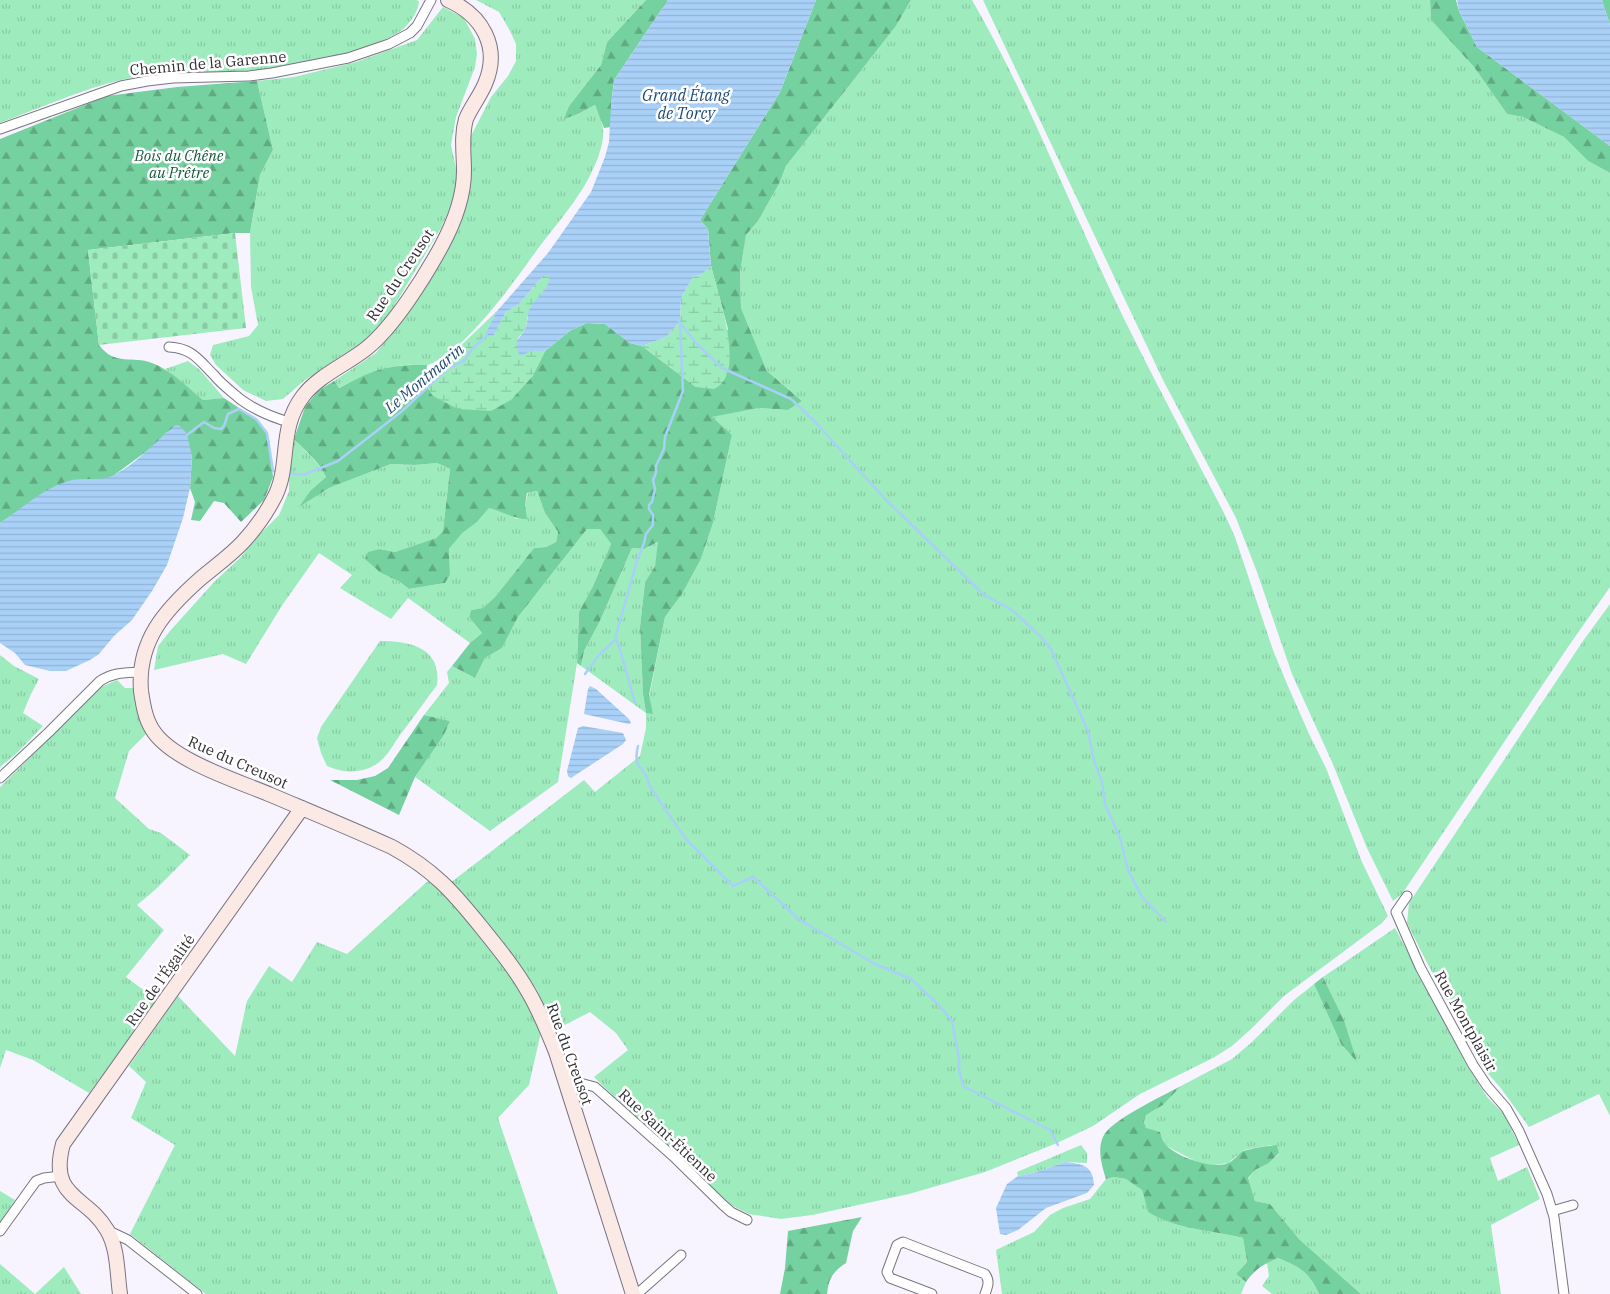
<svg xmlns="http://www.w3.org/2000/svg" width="1610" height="1294" font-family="'IBM Plex Serif',serif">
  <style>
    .grass { fill: url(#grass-tufts) }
    .forest { fill: url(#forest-firs) }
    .wetland { fill: url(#wetland-marsh) }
    .cemetery { fill: url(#cemetery-stones) }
    .water { fill: url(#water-rules) }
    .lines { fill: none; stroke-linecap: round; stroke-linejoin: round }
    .stream { stroke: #a9d0f7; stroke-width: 2.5 }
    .street-casing { stroke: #787481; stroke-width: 11 }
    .secondary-casing { stroke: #787481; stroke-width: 16 }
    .street { stroke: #fff; stroke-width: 9 }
    .secondary { stroke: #fbe9e5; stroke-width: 14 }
    .labels { text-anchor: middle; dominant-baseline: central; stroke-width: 5; stroke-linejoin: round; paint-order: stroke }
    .street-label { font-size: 15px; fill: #302e34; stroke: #fff }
    .park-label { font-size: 15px; font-style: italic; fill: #145a3a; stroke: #fff }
    .water-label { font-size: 16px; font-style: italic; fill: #1d4c76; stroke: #fff }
  </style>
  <defs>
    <pattern id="grass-tufts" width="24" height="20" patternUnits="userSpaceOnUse" patternTransform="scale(1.25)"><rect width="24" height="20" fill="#9eebbe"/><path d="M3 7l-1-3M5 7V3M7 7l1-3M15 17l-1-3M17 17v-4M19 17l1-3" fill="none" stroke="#88caa4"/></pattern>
    <pattern id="forest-firs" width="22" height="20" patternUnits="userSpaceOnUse" patternTransform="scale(1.25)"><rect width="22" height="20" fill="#75d19f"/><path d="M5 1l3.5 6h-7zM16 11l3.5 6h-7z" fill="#60aa82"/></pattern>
    <pattern id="wetland-marsh" width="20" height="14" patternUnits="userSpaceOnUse" patternTransform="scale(1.25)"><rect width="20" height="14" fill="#9eebbe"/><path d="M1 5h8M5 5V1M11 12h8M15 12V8" fill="none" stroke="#88caa4"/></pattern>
    <pattern id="cemetery-stones" width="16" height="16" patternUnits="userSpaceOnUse" patternTransform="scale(1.25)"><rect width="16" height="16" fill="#9eebbe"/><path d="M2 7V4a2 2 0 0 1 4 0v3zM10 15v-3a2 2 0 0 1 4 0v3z" fill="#88caa4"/></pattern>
    <pattern id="water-rules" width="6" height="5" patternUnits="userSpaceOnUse" patternTransform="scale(1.25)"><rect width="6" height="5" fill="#a9d0f7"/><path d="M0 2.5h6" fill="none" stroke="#92b3d4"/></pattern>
  </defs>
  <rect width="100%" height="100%" fill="#f7f4ff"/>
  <path class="grass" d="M 0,0 L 417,0 L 419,2 C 418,12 410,23 402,30 C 373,51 301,65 265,69 C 217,75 168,69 121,80 C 80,90 40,108 0,123 Z
    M 476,0 L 646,0 L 607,42 L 601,65 L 569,106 L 565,118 L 578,114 L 595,105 C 602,122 606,129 601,148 C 590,188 560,219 537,250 C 513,283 466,351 428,365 C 422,367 413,364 406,365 C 383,367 359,377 338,388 L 334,381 L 376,353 L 406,315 L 429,283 L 451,242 L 464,209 L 471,182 L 470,138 L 491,97 L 508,76 L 516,61 L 516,44 L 509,29 L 499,12 Z
    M 911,0 L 972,0 C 1027,95 1067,199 1114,298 C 1149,371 1188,443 1225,515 L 1235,537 L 1273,650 L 1287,684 L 1310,736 L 1326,768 L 1362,862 L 1388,916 L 1382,923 L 1284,996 L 1250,1030 L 1232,1046 L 1213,1058 L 1140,1094 L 1093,1126 L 1057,1143 L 985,1172 L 909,1194 L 812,1215 L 781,1219 L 749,1214 L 731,1205 L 604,1087 L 594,1077 L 628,1050 L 616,1033 L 590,1012 L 555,1030 L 537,990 L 475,907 L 450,883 L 584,780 L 595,792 L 640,756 L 646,728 L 646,713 L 581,666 L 584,651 L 599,623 L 632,548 L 644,549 L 659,542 L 655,566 L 645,582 L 640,627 L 643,694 L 646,713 L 665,617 L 682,594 L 701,559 L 713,523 L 732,435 L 711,417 L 759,408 L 788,410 L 802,401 L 767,371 L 741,308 L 740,273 L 746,235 L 758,221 L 779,184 L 786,166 L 896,26 Z
    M 983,0 L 1430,0 L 1431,20 L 1474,67 L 1507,114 L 1523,117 L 1564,137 L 1588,161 L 1610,173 L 1610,587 L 1568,647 L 1402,894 L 1393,901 L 1367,848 L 1332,762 L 1292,674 L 1257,572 L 1236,518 L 1163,380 Z
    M 443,7 L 464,18 L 475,39 L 477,54 L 475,67 L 456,117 L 451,145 L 458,178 L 454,199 L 441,228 L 385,321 L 368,338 L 305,380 L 283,399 L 266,401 L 243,390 L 216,365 L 210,355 L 213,345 L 249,336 L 258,325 L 251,287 L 250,234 L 260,175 L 273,150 L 257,81 L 294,77 L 356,62 L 417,40 Z
    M 188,361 L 200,370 L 224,398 L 203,400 L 165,369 Z
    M 294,439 C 307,452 317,460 326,477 L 310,491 L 300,506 L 329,488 L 391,464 L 415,465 L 437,463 L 450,469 L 443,531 L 436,538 L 395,552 L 380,549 L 381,573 L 400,582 L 409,589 L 445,583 L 450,575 L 449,549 L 462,532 L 477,522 L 489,508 L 502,510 L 517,519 L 525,505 L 528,493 L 537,491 L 545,513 L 558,532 L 556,542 L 546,547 L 534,548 L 495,597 L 483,608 L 471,610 L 469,617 L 482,633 L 470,643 L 408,598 L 391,619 L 340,588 L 352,575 L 319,553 L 283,604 L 246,664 L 223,654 L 154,670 L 158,646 L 170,631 L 215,581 L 241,557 L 259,535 L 279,515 L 289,491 L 289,470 Z
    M 587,529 L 600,529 L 611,544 L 593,586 L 579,612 L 577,663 L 558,782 L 490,831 L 415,777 L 444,735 L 450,721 L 424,715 L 449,683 L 447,672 L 452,666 L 475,678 L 485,658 L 502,648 L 518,617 Z
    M 1610,604 L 1610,1116 L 1599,1094 L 1529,1127 L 1500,1087 L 1483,1068 L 1423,955 L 1407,923 L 1409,903 L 1583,641 Z
    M 380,641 C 409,641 442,647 437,685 C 425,701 413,718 400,735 C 393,745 386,759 375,765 C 360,774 342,773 327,766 L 321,753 L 317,738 L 321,727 Z
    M 0,655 L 14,666 L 39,679 L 31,694 L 23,713 L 43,726 L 17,753 L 0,767 Z
    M 117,680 L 125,688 L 134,688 L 136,700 L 146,734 L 129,751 L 115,798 L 149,829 L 161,833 L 190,855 L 155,890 L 137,905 L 164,930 L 126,977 L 157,1000 L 89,1093 L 33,1060 L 6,1050 L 0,1068 L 0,787 L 101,687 Z
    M 429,880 L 461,910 L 505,968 L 525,997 L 541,1032 L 529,1085 L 498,1118 L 558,1294 L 206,1294 L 130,1234 L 175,1145 L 131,1118 L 146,1082 L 129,1066 L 178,996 L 235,1056 L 247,1001 L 269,966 L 292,982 L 317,942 L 347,954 Z
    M 1395,928 L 1428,990 L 1468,1067 L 1487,1097 L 1504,1114 L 1519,1145 L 1490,1158 L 1498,1181 L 1527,1167 L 1540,1199 L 1491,1225 L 1501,1294 L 1361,1294 L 1299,1239 L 1270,1204 L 1255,1201 L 1248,1179 L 1255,1170 L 1269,1163 L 1279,1154 L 1277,1146 L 1271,1145 L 1244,1150 L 1228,1163 L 1214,1165 L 1201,1164 L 1174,1150 L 1165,1145 L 1160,1132 L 1146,1129 L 1144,1122 L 1146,1115 L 1163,1105 L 1181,1086 L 1232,1059 L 1252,1042 L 1294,1000 L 1314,984 L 1341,1044 L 1356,1061 L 1344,1020 L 1323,977 Z
    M 1081,1145 L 1087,1153 L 1087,1163 L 1065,1162 L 1037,1172 L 1018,1176 L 1017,1172 Z
    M 1114,1177 L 1127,1179 L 1142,1190 L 1148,1212 C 1177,1230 1211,1230 1243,1238 L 1247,1262 L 1236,1274 L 1246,1282 L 1241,1294 L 1002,1294 L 996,1250 L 1034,1232 L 1050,1215 L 1063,1208 L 1090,1199 L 1106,1179 Z
    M 0,1191 L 15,1200 L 0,1222 Z
    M 1278,1258 C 1300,1267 1309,1272 1319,1294 L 1272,1294 L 1262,1286 L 1269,1276 L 1267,1263 Z
    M 0,1264 L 35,1294 L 64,1267 L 81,1294 L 0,1294 Z"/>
  <path class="forest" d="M 646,0 L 668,0 L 614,80 L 611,106 L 611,127 L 604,128 L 595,105 L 578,114 L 564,119 L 569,106 L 601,65 L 607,42 Z
    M 816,0 L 911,0 L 896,26 L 786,166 L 779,184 L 758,221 L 746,235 L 740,273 L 741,308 L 767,371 L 802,401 L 788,410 L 759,408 L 712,417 L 732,435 L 713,523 L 701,559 L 682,594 L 665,617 L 649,695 L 653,714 L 646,713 L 643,694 L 640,627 L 645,582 L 655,566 L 658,542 L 644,549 L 632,548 L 599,623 L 584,651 L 581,666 L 577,663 L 579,612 L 593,586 L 611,544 L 600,529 L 587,529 L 518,617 L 502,648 L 485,658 L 475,678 L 452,666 L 470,643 L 482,633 L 469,617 L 471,610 L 483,608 L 495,597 L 534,548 L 546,547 L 556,542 L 558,532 L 545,513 L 537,491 L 527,493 L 525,505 L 527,519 C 513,519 502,511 489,508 L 477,522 L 462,533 L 449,549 L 450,575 L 445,583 L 409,589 L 400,582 L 381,573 L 365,559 L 368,552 L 380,549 L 395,552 L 436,538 L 443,531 L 450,469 L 437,463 L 415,465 L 391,464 L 329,488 L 299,507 L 310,491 L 326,477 C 317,459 307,452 294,439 L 305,407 L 318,391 L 334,381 L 339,388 C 372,370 388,364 427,365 L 425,385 L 532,377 L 545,351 L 571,330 L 587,323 L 605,324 L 630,343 L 642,346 L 696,387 L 728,329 L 711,266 L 708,229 L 700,220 L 780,92 Z
    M 1430,0 L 1456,0 L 1459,11 L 1477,47 L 1610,146 L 1610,173 L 1588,161 L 1564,137 L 1523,117 L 1507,114 L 1474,67 L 1431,20 Z
    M 1602,0 L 1610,0 L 1610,25 Z
    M 257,81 L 273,150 L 260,175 L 250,233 L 235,233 L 88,250 L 99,345 C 116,367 132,355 152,363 C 171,370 187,387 203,400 L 224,398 L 260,422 L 269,439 L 273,477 L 264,500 L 241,522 L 224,503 L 214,501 L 200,521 L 191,520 L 195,502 L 190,488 L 192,456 L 167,432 L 155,445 L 113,476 L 15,513 L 0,523 L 0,139 L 107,96 L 177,87 Z
    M 424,715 L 450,721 L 444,735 L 415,777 L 399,815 L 330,780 L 357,780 L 375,776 L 388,768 Z
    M 1323,977 L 1344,1020 L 1357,1062 L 1341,1044 L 1314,984 Z
    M 1181,1086 L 1163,1105 L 1146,1115 L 1144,1122 L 1146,1128 L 1160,1132 C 1162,1137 1163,1143 1167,1146 C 1178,1157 1213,1170 1228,1163 C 1234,1161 1238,1154 1243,1151 C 1248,1149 1272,1145 1277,1145 L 1279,1153 L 1269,1163 L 1255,1170 L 1248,1178 L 1255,1201 L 1270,1204 L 1299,1239 L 1361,1294 L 1319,1294 C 1309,1272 1300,1267 1278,1258 C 1263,1265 1256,1268 1246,1282 L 1236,1274 L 1247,1262 L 1243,1238 C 1211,1230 1177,1230 1148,1212 L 1142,1190 L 1126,1179 L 1114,1177 L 1106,1179 C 1102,1166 1097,1150 1103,1137 C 1110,1120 1163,1096 1181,1086 Z
    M 862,1217 L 853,1231 L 846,1263 C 833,1272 829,1277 827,1294 L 780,1294 L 785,1268 L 788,1231 Z"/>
  <path class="wetland" d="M 711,266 C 718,294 741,357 723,382 C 721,385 717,387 714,389 L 696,387 L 642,346 L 666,337 L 680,322 L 681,298 L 693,277 L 702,274 Z
    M 550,274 L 550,284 L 531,307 L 527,318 L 526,329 L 518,338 L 520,355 L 531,351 L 545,351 L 532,377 L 511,400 L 491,411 L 458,409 L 433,396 L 425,385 L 427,373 L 451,355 L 497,311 L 487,330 L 494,335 L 506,312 L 519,304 L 543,276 Z"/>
  <path class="cemetery" d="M 235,233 L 246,328 L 99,345 L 88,250 Z"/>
  <path class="water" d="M 668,0 L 816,0 L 780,92 L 700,220 L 708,229 L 711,266 L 702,274 L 693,277 L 681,298 L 680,322 L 666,337 L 642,346 L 630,343 L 605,324 L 587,323 L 571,330 L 545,351 L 531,351 L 520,356 C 511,338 522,339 526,327 C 528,321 527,314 530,308 C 537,295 550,291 549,275 L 543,276 L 519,304 L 506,312 L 494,335 L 487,336 L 487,330 L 497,311 L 548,253 L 591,192 L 605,157 L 609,142 L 611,106 L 614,80 Z
    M 1457,0 L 1602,0 L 1610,25 L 1610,146 L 1477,47 L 1459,11 Z
    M 176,425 L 180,426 L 187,434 L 192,456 L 190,488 L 183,518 L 167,565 L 152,591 L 132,620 L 114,636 L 99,654 L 90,660 L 66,671 L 50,671 L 25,665 L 15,653 L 0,643 L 0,523 C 23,508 44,487 72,480 C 85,477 101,482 114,475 C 138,463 155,441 176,425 Z
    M 590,686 L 596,689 L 629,719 L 631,723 L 629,724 L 584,714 L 588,689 Z
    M 583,726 L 623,733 L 626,740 L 623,744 L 571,778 L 568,776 L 567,771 L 578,728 Z
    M 1065,1162 C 1082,1164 1093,1165 1094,1185 L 1087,1193 L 1046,1208 L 1018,1230 L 1006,1235 L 1000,1234 L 996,1208 L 1007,1184 L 1018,1176 L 1037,1172 Z"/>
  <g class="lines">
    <path class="stream" d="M 678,320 L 695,342 L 722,368 L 791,399 L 816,423 L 885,499 L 983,594 L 1012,610 L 1040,636 L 1051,649 L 1088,731 L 1094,761 L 1102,782 L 1105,804 L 1120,838 L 1128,870 L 1142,897 L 1166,922
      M 187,435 L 204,422 L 214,428 L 221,429 L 224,426 L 228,414 L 239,409 L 256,419 L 267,433 L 273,471 L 279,472
      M 287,473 L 303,475 L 338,461 L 401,412 L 448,368 L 464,361 L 471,350 L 486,336 L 488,331
      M 585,674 L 599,655 L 615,640
      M 635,703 L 619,646 L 616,639 L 616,635 L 637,561 L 644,543 L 646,534 L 653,525 L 653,515 L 649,509 L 649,505 L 652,502 L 655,489 L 653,480 L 656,473 L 656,466 L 664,449 L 665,437 L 683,391 L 680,324
      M 638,746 C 632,771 646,765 649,785 L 685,838 L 733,886 L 753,877 L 800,920 L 873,963 L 911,979 L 939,1005 L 952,1021 L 959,1059 L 959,1070 L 963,1086 L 1050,1130 L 1058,1145"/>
    <defs>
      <path id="street" d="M 0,129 L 121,86 L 147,81 L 173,78 L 249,76 L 272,73 L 348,58 L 389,44 L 410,33 L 417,26 L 431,0
        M 169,347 C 192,348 199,360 214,375 C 221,384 231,391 240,399 C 255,410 271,417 289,422
        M 0,778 L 49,732 L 100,681 C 113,672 125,673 140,672
        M 1407,896 L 1396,912 L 1420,967 L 1473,1065 L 1487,1086 L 1506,1108 L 1519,1131 L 1547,1194 L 1554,1217 L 1564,1294
        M 566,1086 L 580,1083 L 595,1087 L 675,1158 L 723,1205 L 731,1212 L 747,1220
        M 1552,1211 L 1573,1205
        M 107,1230 L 128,1240 L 197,1294
        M 0,1231 L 36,1181 L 44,1178 L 61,1176
        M 637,1294 L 681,1255
        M 932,1294 L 890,1278 L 887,1272 L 897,1245 L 903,1242 L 985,1274 C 990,1281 988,1286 985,1294"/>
      <path id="secondary" d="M 448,0 C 482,15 501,47 485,84 C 480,96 471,107 466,119 C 461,136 464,154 464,171 C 464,198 454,223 441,247 C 424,278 394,326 367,348 C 347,364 318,376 303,396 C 277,430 292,467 273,500 C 265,515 255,529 243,542 C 230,556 214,567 200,579 C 165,610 137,641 141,691 C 143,704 145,718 152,729 C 170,760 238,781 271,795 C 311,812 352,829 392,847 C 434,870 453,892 482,928 C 499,949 516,970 529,993 C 540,1012 548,1032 556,1052 L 633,1294
        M 120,1294 C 117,1273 118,1248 107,1230 C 87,1195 48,1199 63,1144 L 302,808"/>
    </defs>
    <use href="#street" class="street-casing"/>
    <use href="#secondary" class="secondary-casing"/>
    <use href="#street" class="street"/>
    <use href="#secondary" class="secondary"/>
  </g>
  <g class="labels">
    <g class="street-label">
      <text transform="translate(208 63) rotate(-5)">Chemin de la Garenne</text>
      <text transform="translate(400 275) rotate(-56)">Rue du Creusot</text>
      <text transform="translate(238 762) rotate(24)">Rue du Creusot</text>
      <text transform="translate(160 980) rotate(-55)">Rue de l'Égalité</text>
      <text transform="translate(1466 1021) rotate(61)">Rue Montplaisir</text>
      <text transform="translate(570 1054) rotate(70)">Rue du Creusot</text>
      <text transform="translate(668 1135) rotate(43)">Rue Saint-Étienne</text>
    </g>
    <g class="park-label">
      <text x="179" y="155">Bois du Chêne<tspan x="179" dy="17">au Prêtre</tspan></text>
    </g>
    <g class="water-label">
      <text x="686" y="95">Grand Étang<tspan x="686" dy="18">de Torcy</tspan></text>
      <text transform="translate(424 378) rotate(-40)">Le Montmarin</text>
    </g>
  </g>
</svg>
